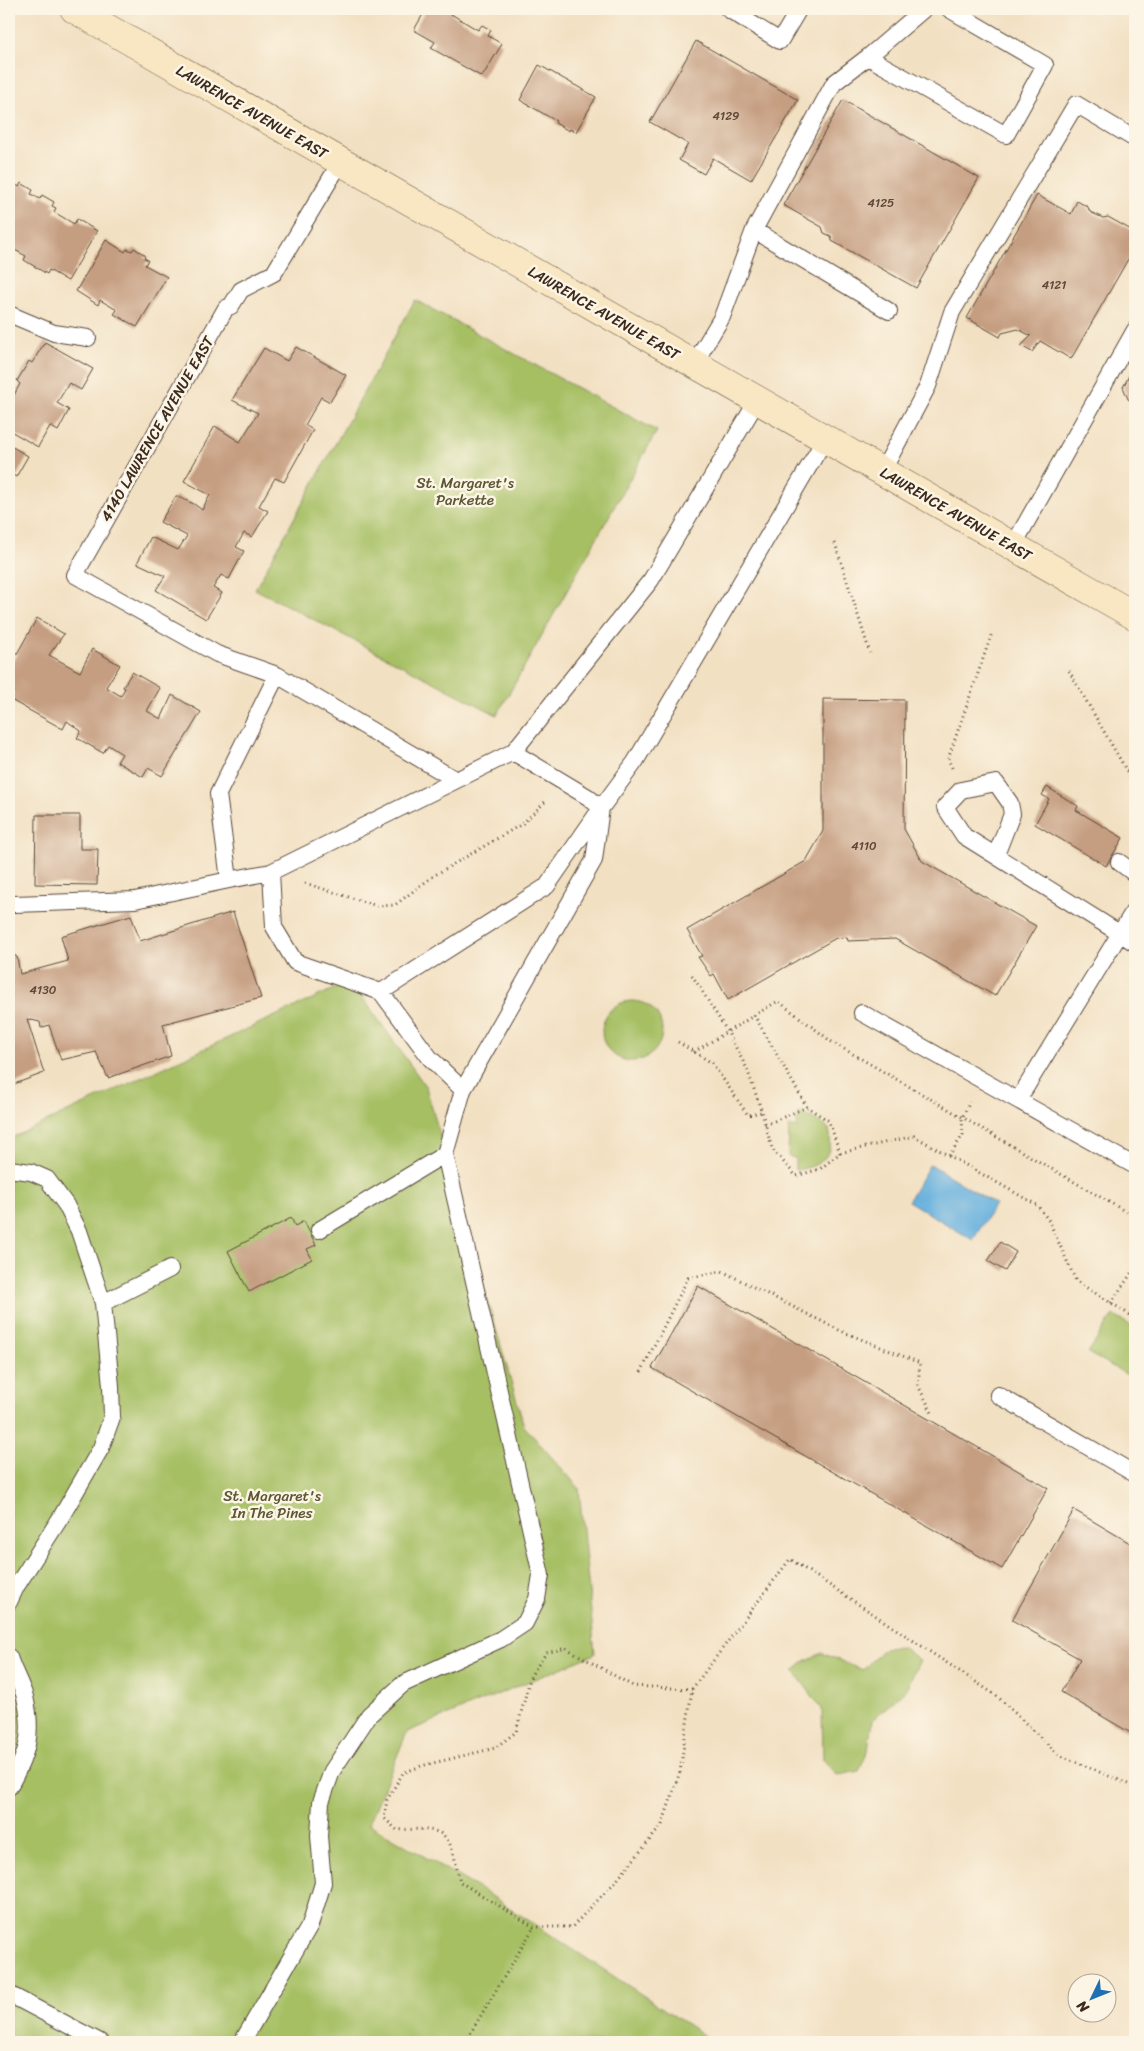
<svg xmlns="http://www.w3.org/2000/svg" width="1144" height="2051" font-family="Sriracha,sans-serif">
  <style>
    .green { fill: #a6bf64; stroke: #707441 }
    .water { fill: #66b0de; stroke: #506d7e }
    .building { fill: #c59d80 }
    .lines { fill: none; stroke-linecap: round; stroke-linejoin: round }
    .service-casing { stroke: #564537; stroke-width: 18 }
    .secondary-casing { stroke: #564537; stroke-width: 29 }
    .path { stroke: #564537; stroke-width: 3; stroke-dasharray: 1 4; stroke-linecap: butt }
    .service { stroke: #fff; stroke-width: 16 }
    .secondary { stroke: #f9e7c3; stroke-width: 28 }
    .labels { text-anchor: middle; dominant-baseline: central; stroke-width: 5; stroke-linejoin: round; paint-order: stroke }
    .number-label { font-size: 12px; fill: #5e4736 }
    .street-label { font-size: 15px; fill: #3b2a1e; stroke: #fcf5e5 }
    .park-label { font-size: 15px; fill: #5b5733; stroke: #fcf5e5 }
  </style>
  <rect width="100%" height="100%" fill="#fcf5e5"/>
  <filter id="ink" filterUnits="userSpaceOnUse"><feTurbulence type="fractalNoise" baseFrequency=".02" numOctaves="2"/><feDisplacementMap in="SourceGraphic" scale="10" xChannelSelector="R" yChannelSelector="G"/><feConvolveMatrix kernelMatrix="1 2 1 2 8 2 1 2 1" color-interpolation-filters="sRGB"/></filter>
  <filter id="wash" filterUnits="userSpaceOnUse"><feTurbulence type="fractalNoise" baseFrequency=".0096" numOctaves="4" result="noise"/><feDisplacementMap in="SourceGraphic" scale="20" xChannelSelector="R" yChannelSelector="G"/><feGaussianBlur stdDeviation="1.12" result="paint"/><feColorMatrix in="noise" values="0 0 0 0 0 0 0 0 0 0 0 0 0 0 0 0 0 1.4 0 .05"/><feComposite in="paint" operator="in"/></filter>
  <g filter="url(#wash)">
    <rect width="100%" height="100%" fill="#f2e0c2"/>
    <path class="green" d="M 415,300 L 657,431 L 497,715 L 255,589 Z
      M 351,981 L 426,1087 L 524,1426 L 579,1488 L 595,1654 L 407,1732 L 369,1824 L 493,1897 L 714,2042 L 9,2042 L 9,1139 Z
      M602 1031a30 30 0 1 1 60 0a30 30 0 1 1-60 0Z
      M 799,1113 L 817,1120 L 829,1129 C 835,1156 821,1167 795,1170 L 795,1158 L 788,1156 L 789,1126 L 796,1128 Z
      M 1113,1315 L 1135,1328 L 1135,1379 L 1088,1353 Z
      M 902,1647 L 920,1660 L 906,1690 L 872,1720 L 868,1751 L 859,1771 L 838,1775 L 823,1760 L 822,1709 L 794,1671 L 801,1663 L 822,1653 L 863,1670 L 884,1648 Z"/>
    <path class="water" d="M 930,1164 L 995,1204 L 973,1240 L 908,1201 Z"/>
    <g id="blocks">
      <path class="building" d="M 426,9 L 454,9 L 451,14 L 478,30 L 482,25 L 491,30 L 488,36 L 502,44 L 482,77 L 431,48 L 435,42 L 414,30 Z
        M 696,41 L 798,100 L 751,180 L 713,158 L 704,174 L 679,160 L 688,144 L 650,122 Z
        M 539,65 L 596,97 L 576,132 L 570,129 L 569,131 L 555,123 L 556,121 L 520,100 Z
        M 843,100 L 979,178 L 916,288 L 832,241 L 831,236 L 824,233 L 822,227 L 783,205 Z
        M 9,176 L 12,178 L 10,181 L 19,187 L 21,183 L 33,190 L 31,194 L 40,199 L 42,195 L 54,202 L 52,206 L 56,208 L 54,212 L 74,224 L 77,219 L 97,231 L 68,281 L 49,270 L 47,274 L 24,260 L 26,256 L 9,247 Z
        M 1037,195 L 1071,214 L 1077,201 L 1088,207 L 1090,212 L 1103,218 L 1108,217 L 1135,232 L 1135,247 L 1071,359 L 1040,341 L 1032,352 L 1021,346 L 1031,336 L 1018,329 L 1002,333 L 1000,337 L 967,318 Z
        M 106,240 L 125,252 L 127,249 L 132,251 L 134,248 L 145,255 L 144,258 L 148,260 L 145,265 L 167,277 L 137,327 L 114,314 L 117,310 L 100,300 L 98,305 L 76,291 Z
        M 45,342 L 93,369 L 81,390 L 69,383 L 57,403 L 69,410 L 58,431 L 50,426 L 38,447 L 9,430 L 9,404 L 20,384 L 17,381 L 29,361 L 32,363 Z
        M 296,347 L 346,375 L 330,402 L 321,397 L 305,425 L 313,430 L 284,482 L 275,478 L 259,506 L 268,511 L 252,537 L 244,533 L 236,547 L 244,551 L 229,579 L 221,575 L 213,588 L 222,593 L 206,619 L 156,590 L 165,576 L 137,563 L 151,537 L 178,550 L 187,536 L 160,522 L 176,496 L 194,504 L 202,510 L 210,495 L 184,481 L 215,426 L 240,442 L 258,413 L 232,400 L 264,348 L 287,361 Z
        M 1135,365 L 1135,403 L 1128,399 L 1123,387 Z
        M 9,445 L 28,456 L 16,477 L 11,474 L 9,478 Z
        M 37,618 L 64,634 L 49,655 L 80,672 L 92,649 L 120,665 L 106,687 L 121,696 L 125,688 L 123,687 L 132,672 L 160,688 L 147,711 L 161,719 L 172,695 L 201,712 L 162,776 L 148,768 L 143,777 L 117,762 L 122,754 L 108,745 L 103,753 L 77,738 L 81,731 L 67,721 L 63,729 L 9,699 L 14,692 L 9,689 L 9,668 Z
        M 823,699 L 905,700 L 904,829 L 922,861 L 1036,926 L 995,996 L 895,939 L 848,941 L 847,937 L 836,938 L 728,1000 L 714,974 L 711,976 L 698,957 L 702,956 L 687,930 L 806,861 L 823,831 Z
        M 1047,787 L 1078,806 L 1076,810 L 1123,838 L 1106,866 L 1035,824 L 1049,799 L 1042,795 Z
        M 36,815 L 80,815 L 80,849 L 98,849 L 97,885 L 35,884 Z
        M 233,912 L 261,998 L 163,1024 L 171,1056 L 108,1078 L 96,1052 L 61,1060 L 49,1025 L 41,1028 L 40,1022 L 27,1019 L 44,1073 L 9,1086 L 9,952 L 17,957 L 20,974 L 68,961 L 61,936 L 131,915 L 140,941 Z
        M 291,1218 L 295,1226 L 304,1221 L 316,1245 L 307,1249 L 312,1259 L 249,1292 L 228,1251 Z
        M 1000,1242 L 1016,1252 L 1005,1271 L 988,1261 Z
        M 698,1286 L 1048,1488 L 1002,1569 L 652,1368 Z
        M 1074,1510 L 1135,1546 L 1135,1732 L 1134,1735 L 1061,1692 L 1080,1659 L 1012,1620 Z"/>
    </g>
  </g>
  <g filter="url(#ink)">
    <use href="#blocks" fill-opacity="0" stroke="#564537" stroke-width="1"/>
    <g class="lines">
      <defs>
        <path id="service" d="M 728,9 L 780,41 L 799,9
          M 868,57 L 1006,135 L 1045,65 L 949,9
          M 340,163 L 274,273 L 241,290 L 231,306 L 226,308 L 75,575 L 217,654 L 277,675 L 456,780
          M 754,230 L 889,311
          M 9,314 L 54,333 L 88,338
          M 694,364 L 722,317 L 754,230 L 834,83 L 868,57 L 924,9
          M 882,472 L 928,386 L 952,312 L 1076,104 L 1135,139
          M 1013,546 L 1135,330
          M 996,855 L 1012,814 L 1010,803 L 996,783 L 961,790 L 945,807 L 964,836 L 1135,943
          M 1119,862 L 1135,874
          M 229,880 L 271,872
          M 14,904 L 135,900 L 229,880 L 218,794 L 277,675
          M 381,992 L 547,886 L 601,808 L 588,797 L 513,752
          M 862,1013 L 1135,1166
          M 463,1090 L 430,1058 L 381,992 L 295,962 L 274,927 L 271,872 L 513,752 L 651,580 L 757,401
          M 1018,1100 L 1135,909
          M 9,1169 L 31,1172 L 47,1179 L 66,1205 L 79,1231 L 103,1303 L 170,1269
          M 319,1230 L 445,1154 L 463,1090 L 594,860 L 601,808 L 635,762 L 825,439
          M 998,1395 L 1135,1474
          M 9,1602 L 16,1587 L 61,1517 L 101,1448 L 112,1417 L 111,1386 L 103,1303
          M 9,1657 C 13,1671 21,1683 25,1697 C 34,1734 27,1755 9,1787
          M 9,1994 L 100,2042
          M 242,2042 L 310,1925 L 323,1883 L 319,1836 L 321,1802 L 332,1771 L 369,1715 L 403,1684 L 501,1639 L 525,1623 L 537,1599 L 541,1575 L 445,1154"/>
        <path id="secondary" d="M 74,9 L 1135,616"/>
      </defs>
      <use href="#service" class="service-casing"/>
      <use href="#secondary" class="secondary-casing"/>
      <path class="path" d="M 835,543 L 870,653
        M 1069,671 L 1135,785
        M 952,768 L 948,759 L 992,633
        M 305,883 L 377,906 L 395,905 L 435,875 L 522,824 L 547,800
        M 692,975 L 727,1031 L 747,1069 L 762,1112 L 772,1149 L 796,1176 L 820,1169 L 840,1153 L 914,1136 L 1037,1205 L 1049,1221 L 1076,1281 L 1135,1318
        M 754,1015 L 807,1107 L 829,1121 L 840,1153
        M 678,1042 L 712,1063 L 748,1115 L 762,1112
        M 694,1052 L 778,1001 L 832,1042 L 1135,1217
        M 765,1125 L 807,1107
        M 949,1156 L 963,1135 L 962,1118 L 970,1102
        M 1111,1303 L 1135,1268
        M 641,1372 L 688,1278 L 722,1271 L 841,1331 L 920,1363 L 918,1385 L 933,1415
        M 692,1689 L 633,1686 L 566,1648 L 546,1653 L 531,1675 L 516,1732 L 495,1748 L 421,1766 L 403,1773 L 387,1800 L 384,1818 L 397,1830 C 450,1827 449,1832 460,1882 L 534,1927 L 572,1927 L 617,1880 L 662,1825 L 680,1772 L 692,1689 L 790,1559 L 997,1696 L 1059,1755 L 1135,1787
        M 465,2042 L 534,1927"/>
      <use href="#service" class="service"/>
      <use href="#secondary" class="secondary"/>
    </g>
  </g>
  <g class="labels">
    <g class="number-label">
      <text x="726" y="116">4129</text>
      <text x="881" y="203">4125</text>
      <text x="1054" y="285">4121</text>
      <text x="864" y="846">4110</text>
      <text x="43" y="990">4130</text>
    </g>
    <g class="street-label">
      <text transform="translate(252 112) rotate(30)">LAWRENCE AVENUE EAST</text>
      <text transform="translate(604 313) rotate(30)">LAWRENCE AVENUE EAST</text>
      <text transform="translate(157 429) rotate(-60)">4140 LAWRENCE AVENUE EAST</text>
      <text transform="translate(956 514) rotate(30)">LAWRENCE AVENUE EAST</text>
    </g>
    <g class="park-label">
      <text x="465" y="483">St. Margaret's<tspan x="465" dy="17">Parkette</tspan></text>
      <text x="272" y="1496">St. Margaret's<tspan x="272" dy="17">In The Pines</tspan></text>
    </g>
  </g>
  <rect width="1144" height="2051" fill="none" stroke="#fcf5e5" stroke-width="30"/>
  <g transform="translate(1092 1998) rotate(227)"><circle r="24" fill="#fcf5e5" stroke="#afa495"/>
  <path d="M0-4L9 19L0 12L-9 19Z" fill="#1f6fb2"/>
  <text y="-8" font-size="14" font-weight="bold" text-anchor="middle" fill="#3b2a1e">N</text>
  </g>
</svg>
